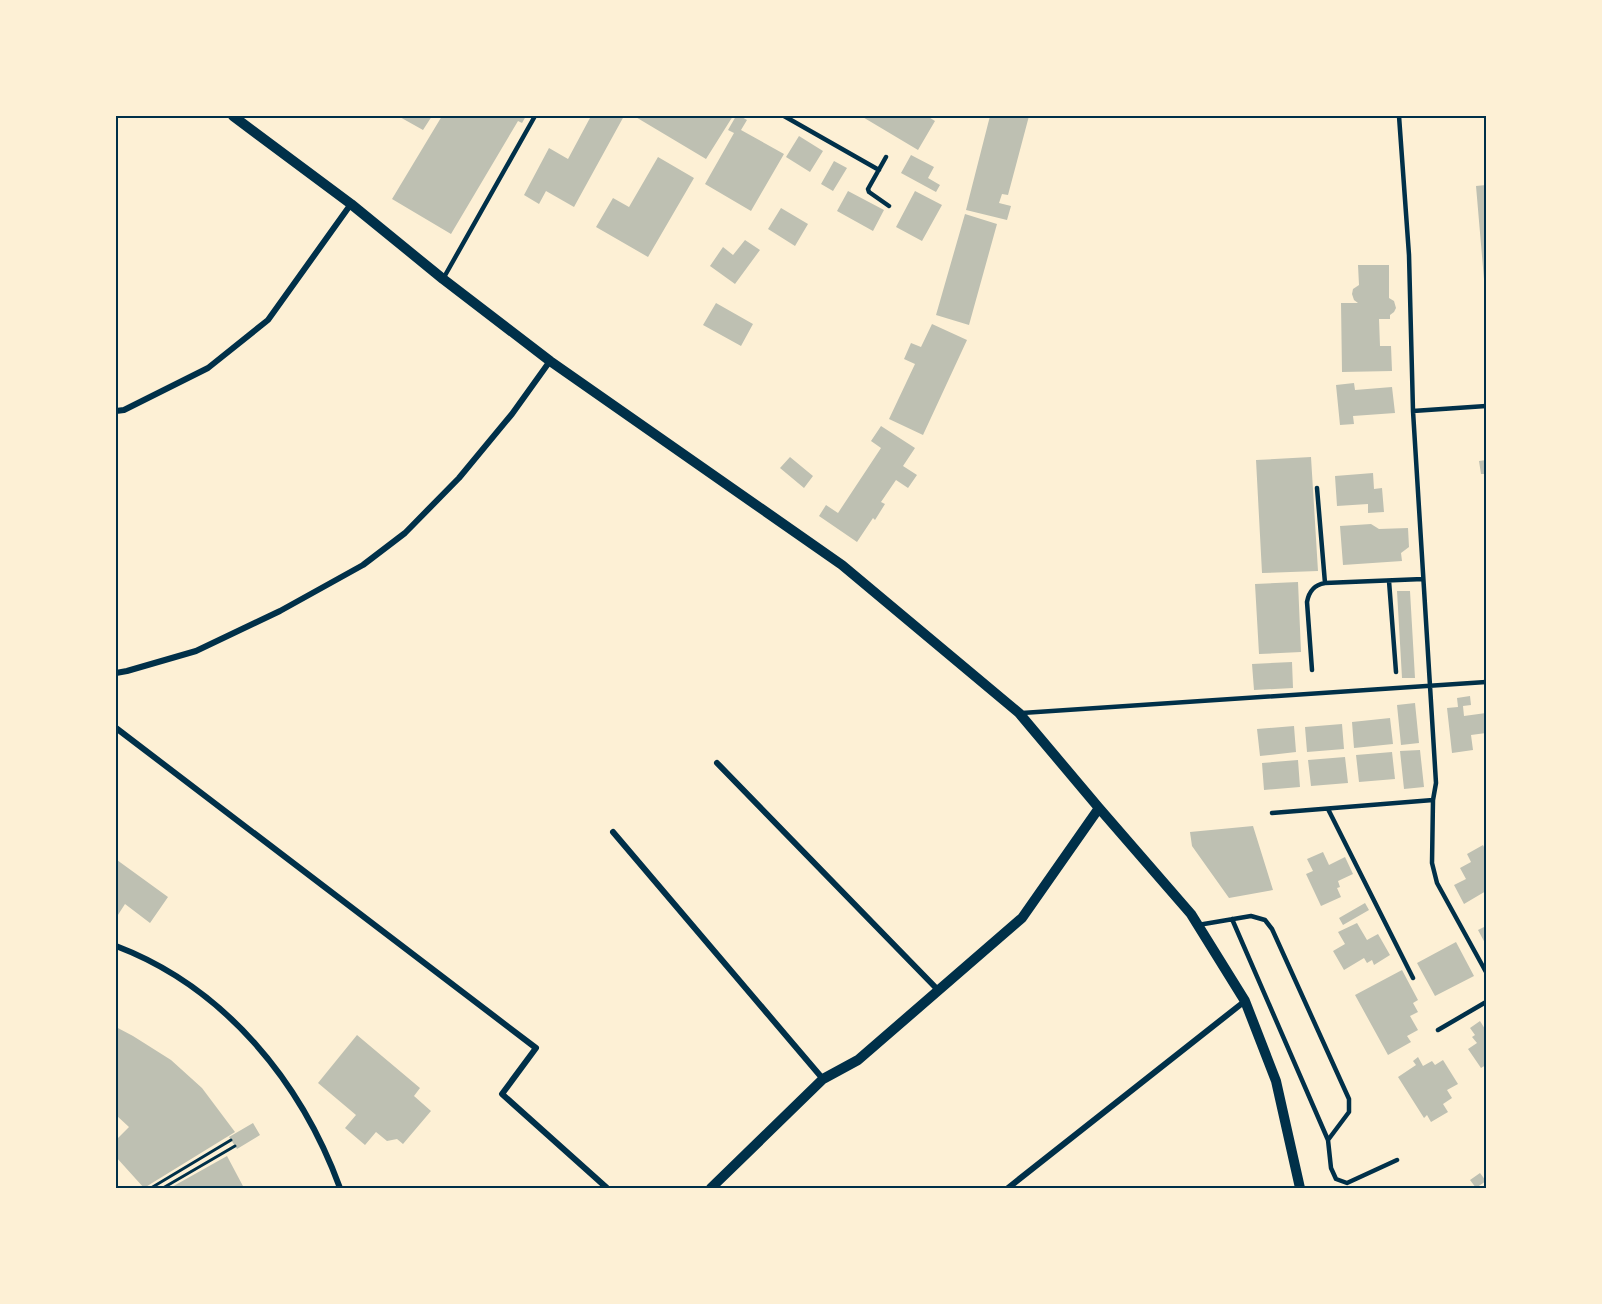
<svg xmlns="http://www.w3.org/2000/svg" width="1602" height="1304" font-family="Lato,sans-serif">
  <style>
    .building { fill: #bec0b2 }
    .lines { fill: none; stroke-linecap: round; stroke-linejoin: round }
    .path { stroke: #003049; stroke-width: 3 }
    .service { stroke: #003049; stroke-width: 4.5 }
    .minor { stroke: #003049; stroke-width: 6 }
    .tertiary { stroke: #003049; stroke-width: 10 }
    .neatline { fill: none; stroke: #003049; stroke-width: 2 }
  </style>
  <rect width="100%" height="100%" fill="#fdf0d5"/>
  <path class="building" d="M 398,116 L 432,116 L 423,130 Z
    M 442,116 L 526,116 L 522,123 L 518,121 L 451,234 L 392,199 Z
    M 591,116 L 624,116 L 574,207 L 546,191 L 539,204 L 524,195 L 549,148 L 568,159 Z
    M 634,116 L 733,116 L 706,159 Z
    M 736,116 L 740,116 L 747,120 L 741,130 L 784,154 L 751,211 L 705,184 L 734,133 L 728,130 Z
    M 861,116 L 927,116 L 935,121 L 918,150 Z
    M 990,116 L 1029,116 L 1008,195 L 1002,194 L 999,203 L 1011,206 L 1007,220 L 966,210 Z
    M 799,136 L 823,151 L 810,172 L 786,157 Z
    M 911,155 L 934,167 L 928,178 L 940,185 L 936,192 L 901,173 Z
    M 658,157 L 694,178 L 648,257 L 596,227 L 613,198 L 629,207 Z
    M 834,161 L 847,168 L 833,191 L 821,184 Z
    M 1486,185 L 1486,291 L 1485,291 L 1476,186 Z
    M 848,191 L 884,210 L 873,231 L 837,211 Z
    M 915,191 L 942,205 L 922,241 L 896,227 Z
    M 781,208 L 808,224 L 795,246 L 768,229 Z
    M 965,214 L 997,224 L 969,325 L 936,315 Z
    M 745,240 L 760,250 L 735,284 L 710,266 L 723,247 L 733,255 Z
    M 1358,265 L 1389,265 L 1389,298 L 1394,301 L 1396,308 L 1394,312 L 1390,315 L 1390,319 L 1379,319 L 1380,346 L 1391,346 L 1392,371 L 1342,372 L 1341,303 L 1358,303 L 1354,300 L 1352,294 L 1353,289 L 1359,285 Z
    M 716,303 L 753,324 L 741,346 L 703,325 Z
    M 932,324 L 967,340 L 923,435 L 889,419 L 915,364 L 904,359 L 911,343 L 921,347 Z
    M 1354,383 L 1355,390 L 1392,387 L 1395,413 L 1353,416 L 1354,424 L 1340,425 L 1336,385 Z
    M 881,426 L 915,448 L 903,466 L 917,475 L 908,488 L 896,480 L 881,502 L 885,504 L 875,520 L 873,518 L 857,542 L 819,516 L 826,505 L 838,513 L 881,448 L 871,441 Z
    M 790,457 L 813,476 L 804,488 L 780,468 Z
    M 1311,457 L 1318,571 L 1262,573 L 1256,460 Z
    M 1486,460 L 1486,474 L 1481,474 L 1479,461 Z
    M 1373,473 L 1374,489 L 1382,488 L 1384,512 L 1368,513 L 1368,504 L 1337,506 L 1335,476 Z
    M 1371,524 L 1379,529 L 1408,528 L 1409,547 L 1401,553 L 1402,561 L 1343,565 L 1340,526 Z
    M 1298,582 L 1301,652 L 1259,654 L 1255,584 Z
    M 1397,591 L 1410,591 L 1415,678 L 1402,678 Z
    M 1292,662 L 1293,688 L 1254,690 L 1252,664 Z
    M 1470,696 L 1471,705 L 1463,706 L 1464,716 L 1486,713 L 1486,733 L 1471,735 L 1473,750 L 1452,753 L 1447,708 L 1458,707 L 1457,698 Z
    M 1415,703 L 1419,743 L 1401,745 L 1397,705 Z
    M 1390,718 L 1393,744 L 1354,748 L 1352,722 Z
    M 1342,724 L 1344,749 L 1307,752 L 1305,727 Z
    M 1294,726 L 1296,752 L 1260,756 L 1257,729 Z
    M 1420,750 L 1424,787 L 1404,789 L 1400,751 Z
    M 1392,752 L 1395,779 L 1359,782 L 1356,755 Z
    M 1345,757 L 1348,783 L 1311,786 L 1308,760 Z
    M 1298,760 L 1300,787 L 1264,790 L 1262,763 Z
    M 1253,826 L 1273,890 L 1229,898 L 1192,846 L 1190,832 Z
    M 1483,845 L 1486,851 L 1486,891 L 1464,904 L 1454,885 L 1466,879 L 1460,868 L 1471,862 L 1467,854 Z
    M 1323,852 L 1329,865 L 1345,857 L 1353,874 L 1338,881 L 1340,887 L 1337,888 L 1341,897 L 1321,906 L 1306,874 L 1313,871 L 1307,859 Z
    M 117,860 L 168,897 L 150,923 L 125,904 L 116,918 L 116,862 Z
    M 1365,903 L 1369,910 L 1343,925 L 1339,918 Z
    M 1357,923 L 1367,940 L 1378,934 L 1390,955 L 1374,965 L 1372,960 L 1367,963 L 1364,958 L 1344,970 L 1333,951 L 1345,944 L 1338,932 Z
    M 1486,926 L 1486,945 L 1478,930 Z
    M 1456,942 L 1474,976 L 1435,996 L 1417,963 Z
    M 1402,970 L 1418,1000 L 1413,1003 L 1418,1012 L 1410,1016 L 1418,1030 L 1407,1036 L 1411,1042 L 1388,1055 L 1355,995 Z
    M 1480,1021 L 1485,1029 L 1486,1028 L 1486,1065 L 1481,1068 L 1468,1049 L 1477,1043 L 1472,1037 L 1475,1035 L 1470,1028 Z
    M 116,1027 L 133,1036 L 171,1060 L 202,1088 L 235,1132 L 144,1188 L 116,1157 L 116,1140 L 129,1127 L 116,1115 Z
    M 357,1035 L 420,1088 L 414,1096 L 431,1111 L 403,1144 L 397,1139 L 387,1141 L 376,1132 L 365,1145 L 345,1128 L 356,1115 L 318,1083 Z
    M 1418,1057 L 1423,1066 L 1432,1061 L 1435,1065 L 1443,1060 L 1458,1084 L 1447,1090 L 1452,1098 L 1443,1104 L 1448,1112 L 1431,1122 L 1427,1115 L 1424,1118 L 1398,1077 L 1416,1065 L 1413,1061 Z
    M 253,1123 L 260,1135 L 237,1149 L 229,1137 Z
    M 227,1156 L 244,1188 L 170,1188 Z
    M 1480,1173 L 1486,1181 L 1476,1188 L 1470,1180 Z"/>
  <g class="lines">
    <path class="path" d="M 151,1188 L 231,1140
      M 163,1188 L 235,1146"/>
    <path class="service" d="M 784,116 L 879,170
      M 1399,116 L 1409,255 L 1413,411 L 1436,783 L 1433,800 L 1432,863 L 1437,883 L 1486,972
      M 886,157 L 868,189 L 869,192 L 889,206
      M 443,279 L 535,116
      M 1413,411 L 1486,406
      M 1317,488 L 1325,583
      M 1389,581 L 1396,672
      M 1312,670 L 1307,602 C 1309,591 1314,585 1325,583 L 1423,579
      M 1022,713 L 1486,682
      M 1328,809 L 1413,978
      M 1272,813 L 1433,800
      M 1232,919 L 1328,1140
      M 1198,925 L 1251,916 L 1265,920 L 1272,929 L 1349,1099 L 1349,1112 L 1328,1140 L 1331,1168 L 1336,1179 L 1347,1183 L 1397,1160
      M 1438,1030 L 1486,1002"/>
    <path class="minor" d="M 116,411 L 124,410 L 208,368 L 268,320 L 351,204
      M 116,673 L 127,671 L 196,651 L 280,611 L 363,565 L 405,533 L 459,478 L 512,414 L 550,361
      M 116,728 L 536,1048 L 502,1094 L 607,1188
      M 717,763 L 939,991
      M 613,832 L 823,1079
      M 116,946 C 224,987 301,1081 340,1188
      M 1008,1188 L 1245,1001"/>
    <path class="tertiary" d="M 233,116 L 351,204 L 443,279 L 550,361 L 842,565 L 1019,713 L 1099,808 L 1191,914 L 1245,1001 L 1276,1081 L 1300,1188
      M 711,1188 L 823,1079 L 858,1060 L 1022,918 L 1099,808"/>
  </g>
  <rect width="1602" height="1304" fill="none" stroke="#fdf0d5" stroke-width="234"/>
  <rect x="117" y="117" width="1368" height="1070" class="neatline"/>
</svg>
